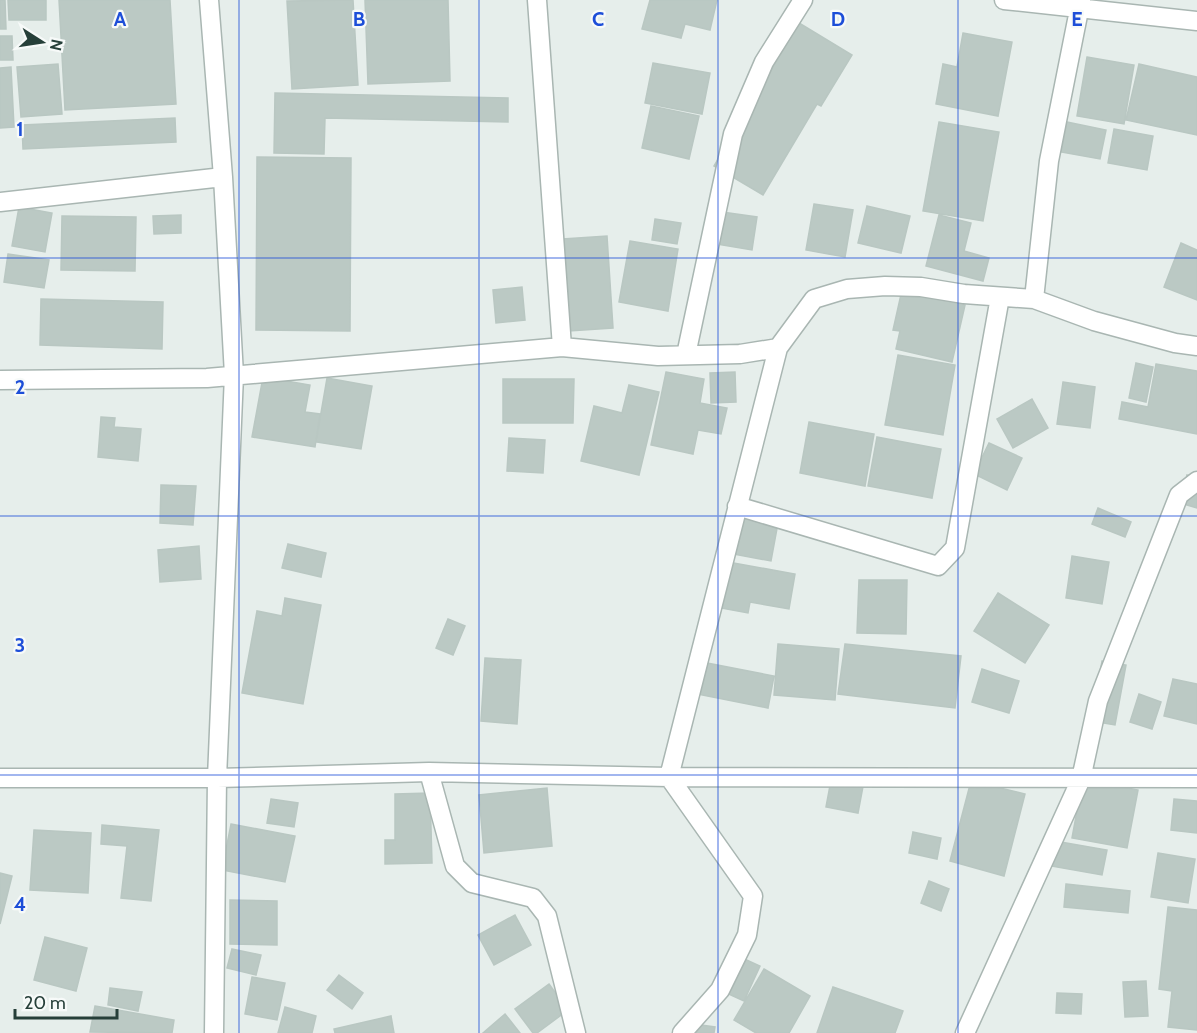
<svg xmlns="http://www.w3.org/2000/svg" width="1197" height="1033" font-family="Cabin,sans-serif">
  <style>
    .building { fill: #bbc9c4; stroke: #b9c7c2; stroke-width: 1.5 }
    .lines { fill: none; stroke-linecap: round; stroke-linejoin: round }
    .minor-casing { stroke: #a9b6b2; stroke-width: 21 }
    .minor { stroke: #fff; stroke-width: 18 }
    .grid { fill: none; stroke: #1d4ed8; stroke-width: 1.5; stroke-opacity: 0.55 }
    .grid-label { font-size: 20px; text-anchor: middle; font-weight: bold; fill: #1d4ed8; stroke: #f7faf9; stroke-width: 4.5; stroke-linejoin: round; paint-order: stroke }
  </style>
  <rect width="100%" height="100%" fill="#e6eeeb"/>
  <path class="building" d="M 0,0 L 5,0 L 6,29 L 0,29 Z
    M 8,0 L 46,0 L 46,20 L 9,20 Z
    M 59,0 L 170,0 L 176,104 L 65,110 Z
    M 353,0 L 358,85 L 292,89 L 287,1 Z
    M 365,0 L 448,0 L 450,81 L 368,84 Z
    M 650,0 L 717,0 L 710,30 L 685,24 L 681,38 L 642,29 Z
    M 799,23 L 852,55 L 821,106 L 817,104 L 763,195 L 714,166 Z
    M 963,33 L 1012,42 L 998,116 L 936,104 L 943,64 L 957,67 Z
    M 0,36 L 12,36 L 13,60 L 0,60 Z
    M 1087,57 L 1134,65 L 1124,124 L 1077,116 Z
    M 653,63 L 710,73 L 702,114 L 645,103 Z
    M 58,64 L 62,114 L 21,117 L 17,67 Z
    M 1139,64 L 1197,77 L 1197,135 L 1126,120 Z
    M 11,67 L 14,127 L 0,128 L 0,68 Z
    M 275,93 L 508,98 L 508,122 L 325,118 L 324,154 L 274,153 Z
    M 651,106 L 699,116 L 689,159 L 642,148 Z
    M 175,118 L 176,142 L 23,149 L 22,125 Z
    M 939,122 L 999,132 L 983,221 L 923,211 Z
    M 1067,122 L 1106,130 L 1100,159 L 1061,152 Z
    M 1114,129 L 1153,136 L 1147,170 L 1108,163 Z
    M 257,157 L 351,158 L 350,331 L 256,330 Z
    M 814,204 L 853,210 L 845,257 L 806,250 Z
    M 867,206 L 910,216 L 901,253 L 858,243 Z
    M 19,207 L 52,213 L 45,252 L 12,246 Z
    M 722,212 L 757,217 L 752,250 L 716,244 Z
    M 181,215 L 181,233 L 154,234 L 153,216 Z
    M 939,215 L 971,223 L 964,251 L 989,258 L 983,281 L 926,266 Z
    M 62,216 L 136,217 L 135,271 L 61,270 Z
    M 655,219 L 681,223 L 677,244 L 652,240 Z
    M 607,236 L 613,328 L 569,331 L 563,239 Z
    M 630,241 L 678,249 L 668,311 L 619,302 Z
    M 1181,243 L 1197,250 L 1197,300 L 1164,287 Z
    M 8,254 L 49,260 L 44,288 L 4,282 Z
    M 522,287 L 525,320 L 496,323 L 493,290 Z
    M 902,290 L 965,305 L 952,362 L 896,349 L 900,331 L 893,330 Z
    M 41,299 L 163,302 L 162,349 L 40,345 Z
    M 898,355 L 955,365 L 943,435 L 885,425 Z
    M 1136,363 L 1153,367 L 1146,402 L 1129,398 Z
    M 1156,364 L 1197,371 L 1197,434 L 1119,419 L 1122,402 L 1148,407 Z
    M 666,372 L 704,379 L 700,403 L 727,408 L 721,434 L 698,430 L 693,454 L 651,445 Z
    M 735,372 L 736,402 L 711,403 L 710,373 Z
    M 263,377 L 310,385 L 305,412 L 320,414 L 315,447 L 252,437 Z
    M 327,378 L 372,386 L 361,449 L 316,442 Z
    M 503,379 L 574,379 L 573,423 L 503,423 Z
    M 1063,382 L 1095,387 L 1090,428 L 1057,424 Z
    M 629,385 L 659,392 L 639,475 L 581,461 L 594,406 L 622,413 Z
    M 1032,399 L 1048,428 L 1013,448 L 997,419 Z
    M 101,417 L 115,418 L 114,427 L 141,429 L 138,461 L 98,457 Z
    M 809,422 L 874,434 L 865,486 L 800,473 Z
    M 877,437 L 941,449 L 932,498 L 868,486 Z
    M 509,438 L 545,440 L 543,473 L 507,471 Z
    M 989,443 L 1022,458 L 1007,490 L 974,474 Z
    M 1187,475 L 1197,477 L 1197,508 L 1180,503 Z
    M 161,485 L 196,486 L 193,525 L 160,523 Z
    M 1098,508 L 1131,522 L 1125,537 L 1092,524 Z
    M 740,516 L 778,523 L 771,561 L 733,554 Z
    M 288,544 L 326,553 L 321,577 L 282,568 Z
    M 199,546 L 201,579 L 160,582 L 158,550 Z
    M 1072,556 L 1109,562 L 1102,604 L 1066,598 Z
    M 717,560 L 795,574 L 789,609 L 750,602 L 748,613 L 710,606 Z
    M 859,580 L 907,580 L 906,634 L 857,633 Z
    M 998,593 L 1049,625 L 1025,663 L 974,631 Z
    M 285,598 L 321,605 L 303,704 L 242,693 L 257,611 L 282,616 Z
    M 448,619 L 465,626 L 453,655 L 436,648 Z
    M 778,644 L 839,649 L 835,700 L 774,695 Z
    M 845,644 L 961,656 L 955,708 L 838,694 Z
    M 485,658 L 521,660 L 517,724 L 481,721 Z
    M 1102,661 L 1126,665 L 1115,725 L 1091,721 Z
    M 702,662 L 774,676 L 768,708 L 697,694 Z
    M 982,669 L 1019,681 L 1009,713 L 972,702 Z
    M 1173,679 L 1197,684 L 1197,724 L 1164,716 Z
    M 1139,694 L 1161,702 L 1152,729 L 1130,722 Z
    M 832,775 L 864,781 L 858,813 L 826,807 Z
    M 1083,779 L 1138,790 L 1127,848 L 1072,838 Z
    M 971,781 L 1025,794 L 1004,876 L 950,861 Z
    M 547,788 L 552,846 L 484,853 L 479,795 Z
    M 430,793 L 432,863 L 385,864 L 385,840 L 395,840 L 395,794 Z
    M 271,799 L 298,803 L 294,827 L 267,823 Z
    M 1174,799 L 1197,801 L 1197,833 L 1171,830 Z
    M 231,824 L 295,836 L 285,882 L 222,870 Z
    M 102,825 L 159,830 L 151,901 L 121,898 L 127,846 L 101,844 Z
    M 34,830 L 91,833 L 88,893 L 30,890 Z
    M 913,832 L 941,838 L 937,859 L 909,853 Z
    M 1055,841 L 1107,850 L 1102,875 L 1051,866 Z
    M 1158,853 L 1195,859 L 1188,903 L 1151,897 Z
    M 0,873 L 12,876 L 0,924 Z
    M 929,881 L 949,889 L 941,911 L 921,903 Z
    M 1066,884 L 1130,891 L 1128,913 L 1064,907 Z
    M 230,900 L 277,901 L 277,945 L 230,944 Z
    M 1168,907 L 1197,910 L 1197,1030 L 1168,1027 L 1172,991 L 1159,989 Z
    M 515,915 L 531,945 L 494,965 L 478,935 Z
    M 45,937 L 87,948 L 76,991 L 34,980 Z
    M 232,949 L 261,955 L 256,975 L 227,968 Z
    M 740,957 L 760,966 L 744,1001 L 724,992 Z
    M 764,969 L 810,996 L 789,1033 L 756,1033 L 734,1020 Z
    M 339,975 L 363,993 L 352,1009 L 327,990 Z
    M 252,977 L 285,983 L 277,1020 L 245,1014 Z
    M 1146,981 L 1148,1016 L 1125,1017 L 1123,982 Z
    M 549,984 L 568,1010 L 537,1033 L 533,1033 L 515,1009 Z
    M 833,987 L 903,1011 L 895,1033 L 817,1033 Z
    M 110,988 L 142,992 L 138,1011 L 108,1005 Z
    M 1057,993 L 1082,994 L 1081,1014 L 1056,1013 Z
    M 95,1006 L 174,1020 L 172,1033 L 90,1032 Z
    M 285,1007 L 316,1016 L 312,1033 L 278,1033 Z
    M 505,1014 L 520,1033 L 483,1033 Z
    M 391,1016 L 394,1033 L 335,1033 L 334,1029 Z
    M 686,1023 L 715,1027 L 714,1033 L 685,1033 Z"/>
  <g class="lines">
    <defs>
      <path id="minor" d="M 209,0 L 223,177 L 234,375 L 217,778 L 214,1033
        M 537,0 L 562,347
        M 1004,0 L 1197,21
        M 0,202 L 223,177
        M 1034,299 L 1049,161 L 1081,0
        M 686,355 L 733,134 L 764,62 L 803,0
        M 0,380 L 207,378 L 562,347 L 658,356 L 740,354 L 778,348 L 814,299 L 847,289 L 885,286 L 921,287 L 964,294 L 1034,299 L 1094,321 L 1175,343 L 1197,346
        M 737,506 L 938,566 L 955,548 L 1000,297
        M 429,772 L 455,866 L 472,883 L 533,898 L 547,916 L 576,1033
        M 0,778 L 217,778 L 429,772 L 669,777 L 1197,778
        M 682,1033 L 720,990 L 747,935 L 753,896 L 669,777 L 778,348
        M 965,1033 L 1081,779 L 1098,701 L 1179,495 L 1197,481"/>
    </defs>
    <use href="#minor" class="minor-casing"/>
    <use href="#minor" class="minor"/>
  </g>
  <path class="grid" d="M 239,0 L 239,1033M 479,0 L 479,1033M 718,0 L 718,1033M 958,0 L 958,1033M 0,258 L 1197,258M 0,516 L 1197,516M 0,775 L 1197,775"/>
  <g class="grid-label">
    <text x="120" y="26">A</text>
    <text x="359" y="26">B</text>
    <text x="598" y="26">C</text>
    <text x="838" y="26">D</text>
    <text x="1077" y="26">E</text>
    <text x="20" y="136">1</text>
    <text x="20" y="394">2</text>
    <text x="20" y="652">3</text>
    <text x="20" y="911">4</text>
  </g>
  <g transform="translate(42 42) rotate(102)" stroke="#f7faf9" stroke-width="4.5" paint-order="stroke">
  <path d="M0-4.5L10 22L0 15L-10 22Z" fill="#263f39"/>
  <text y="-9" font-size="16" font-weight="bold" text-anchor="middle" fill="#263f39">N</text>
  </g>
  <path d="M15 1009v9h102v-9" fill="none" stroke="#263f39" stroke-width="3"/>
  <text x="24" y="1009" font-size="18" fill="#263f39" stroke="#f7faf9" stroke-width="4.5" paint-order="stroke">20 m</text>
</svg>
